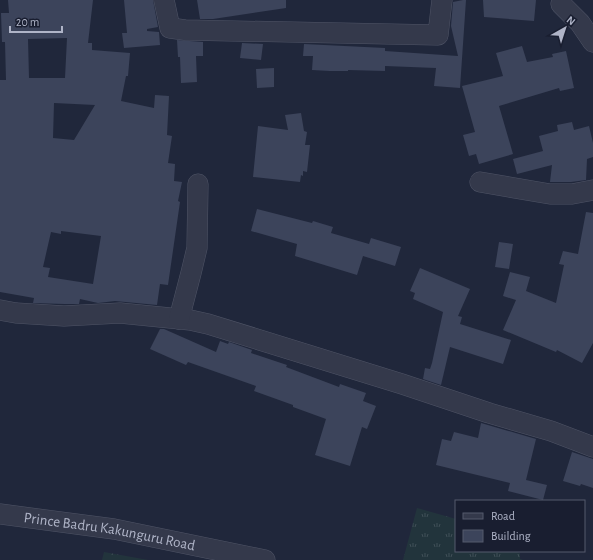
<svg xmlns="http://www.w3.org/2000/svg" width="593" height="560" font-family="'Alegreya Sans',sans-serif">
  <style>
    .grass { fill: url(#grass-tufts) }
    .forest { fill: url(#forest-crowns) }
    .building { fill: #3c445b; fill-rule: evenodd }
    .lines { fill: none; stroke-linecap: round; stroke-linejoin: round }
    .minor-casing { stroke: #4f5466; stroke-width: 21 }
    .minor { stroke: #34394b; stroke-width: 20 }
    .labels { text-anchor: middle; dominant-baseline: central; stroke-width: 4; stroke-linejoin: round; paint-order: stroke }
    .street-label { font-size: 15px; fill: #afb4c7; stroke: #191e30 }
  </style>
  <defs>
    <pattern id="grass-tufts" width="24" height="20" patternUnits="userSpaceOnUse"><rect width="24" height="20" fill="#22343c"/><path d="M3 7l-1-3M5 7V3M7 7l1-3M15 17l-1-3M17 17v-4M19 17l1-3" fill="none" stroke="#404f57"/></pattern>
    <pattern id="forest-crowns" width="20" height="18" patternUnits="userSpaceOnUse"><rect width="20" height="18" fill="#22343c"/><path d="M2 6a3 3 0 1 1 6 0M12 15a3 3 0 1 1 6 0" fill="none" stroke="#404f57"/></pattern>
  </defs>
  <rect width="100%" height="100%" fill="#20273b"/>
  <path class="grass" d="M 417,508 L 456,519 L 456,551 L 515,551 L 520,553 L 520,559 L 523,560 L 403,560 Z"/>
  <path class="forest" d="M 104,552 L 148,560 L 102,560 Z"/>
  <path class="building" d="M 8,0 L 93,0 L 88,43 L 92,43 L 92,50 L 130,53 L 128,76 L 126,76 L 121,101 L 154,108 L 155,95 L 169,96 L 167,135 L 172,136 L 168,163 L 175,164 L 174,181 L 182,182 L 178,201 L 180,202 L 168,285 L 160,284 L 157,305 L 115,301 L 98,303 L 80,299 L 79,304 L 64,304 L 33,303 L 34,298 L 0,292 L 0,80 L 6,80 L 5,42 L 2,42 L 1,13 L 9,13 ZM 67,38 L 65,78 L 29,78 L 28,39 ZM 54,103 L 95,105 L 74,140 L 53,138 ZM 61,231 L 101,236 L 93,284 L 48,277 L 50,268 L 43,267 L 51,232 L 61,234 Z
    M 124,0 L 153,0 L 158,27 L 147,29 L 147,31 L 159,32 L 160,45 L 124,48 L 122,33 L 127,33 Z
    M 197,0 L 286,0 L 286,8 L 213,19 L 200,19 Z
    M 463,0 L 466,0 L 460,88 L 434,86 L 436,68 L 385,66 L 385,71 L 348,70 L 348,71 L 330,71 L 312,70 L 313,56 L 303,56 L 304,44 L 385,48 L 385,51 L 458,56 L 451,26 L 453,2 Z
    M 483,0 L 536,0 L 534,21 L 484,17 Z
    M 177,40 L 203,42 L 203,56 L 196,56 L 197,82 L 181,83 L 180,57 L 178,57 Z
    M 242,43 L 263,44 L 261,60 L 240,58 Z
    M 522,46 L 527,62 L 553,57 L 552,54 L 566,51 L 574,88 L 560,91 L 559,88 L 499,106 L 513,154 L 479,164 L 476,154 L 469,156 L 463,135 L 475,132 L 462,86 L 503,76 L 496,53 Z
    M 274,68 L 274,87 L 257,88 L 256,69 Z
    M 301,113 L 304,131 L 307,132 L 305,145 L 310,145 L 307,172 L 303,171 L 303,176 L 301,175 L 300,182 L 253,177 L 258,126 L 288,130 L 285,115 Z
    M 572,122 L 574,130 L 589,126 L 593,143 L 593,157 L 587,159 L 586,180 L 571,182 L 550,182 L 552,165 L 517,174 L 513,159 L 543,151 L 539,136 L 558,131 L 557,125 Z
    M 257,209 L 312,223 L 313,221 L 333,227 L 331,233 L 369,244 L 371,238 L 401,247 L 395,266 L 363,256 L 357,275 L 295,256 L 297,244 L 251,231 Z
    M 586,212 L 593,213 L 593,343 L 582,363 L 557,350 L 556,352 L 503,330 L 516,300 L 503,296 L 510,272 L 530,277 L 526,291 L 556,303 L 564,265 L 559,264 L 563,251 L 578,254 Z
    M 499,242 L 513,244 L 509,269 L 495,267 Z
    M 420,268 L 470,289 L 458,316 L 462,317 L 460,324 L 511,340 L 503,364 L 450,347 L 441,385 L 423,379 L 425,368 L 430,369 L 432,363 L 443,312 L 413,299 L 415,293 L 410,291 Z
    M 160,329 L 164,329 L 216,352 L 220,341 L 228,344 L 229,342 L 252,350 L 251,353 L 287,365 L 286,367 L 339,387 L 340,384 L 366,393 L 363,401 L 376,406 L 367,429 L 362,427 L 350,466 L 315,455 L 326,419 L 293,407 L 293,405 L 254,391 L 256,386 L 188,362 L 186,365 L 150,349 Z
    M 481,423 L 536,439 L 526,480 L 547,485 L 543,500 L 508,491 L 510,483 L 436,465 L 442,439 L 451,441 L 454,432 L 478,438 Z
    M 572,452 L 593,459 L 593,488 L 581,484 L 580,486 L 563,481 Z"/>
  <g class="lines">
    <defs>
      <g id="minor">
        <path d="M 164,0 L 170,28 L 185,30 L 438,35 L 442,0"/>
        <path d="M 561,4 L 580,23 L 593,42"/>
        <path d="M 480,182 L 550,194 L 572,194 L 593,190"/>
        <path d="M 0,310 L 16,313 L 64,316 L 120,313 L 190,320 L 208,324 L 402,384 L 489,413 L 551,431 L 593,447"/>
        <path d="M 179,319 L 191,273 L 197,248 L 198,184"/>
        <path id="s1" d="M 0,514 L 114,529 L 265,560"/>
      </g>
    </defs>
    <use href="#minor" class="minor-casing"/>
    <use href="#minor" class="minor"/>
  </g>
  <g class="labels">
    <g class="street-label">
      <text stroke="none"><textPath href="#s1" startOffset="111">Prince Badru Kakunguru Road</textPath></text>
    </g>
  </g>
  <rect x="455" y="500" width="130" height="52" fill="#191e30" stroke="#555a6c"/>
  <rect x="463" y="513" width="20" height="6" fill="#34394b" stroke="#555a6c"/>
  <text x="491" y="520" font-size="12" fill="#afb4c7">Road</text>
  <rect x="463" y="530" width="20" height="12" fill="#3c445b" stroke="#555a6c"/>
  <text x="491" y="540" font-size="12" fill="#afb4c7">Building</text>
  <g transform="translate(565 28) rotate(39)" stroke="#191e30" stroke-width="3" paint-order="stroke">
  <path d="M0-3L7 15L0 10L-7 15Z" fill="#afb4c7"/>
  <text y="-6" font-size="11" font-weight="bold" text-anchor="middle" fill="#afb4c7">N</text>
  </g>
  <path d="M10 26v6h52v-6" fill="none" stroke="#afb4c7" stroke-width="2"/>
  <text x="16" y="26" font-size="12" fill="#afb4c7" stroke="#191e30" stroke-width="3" paint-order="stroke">20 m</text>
</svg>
